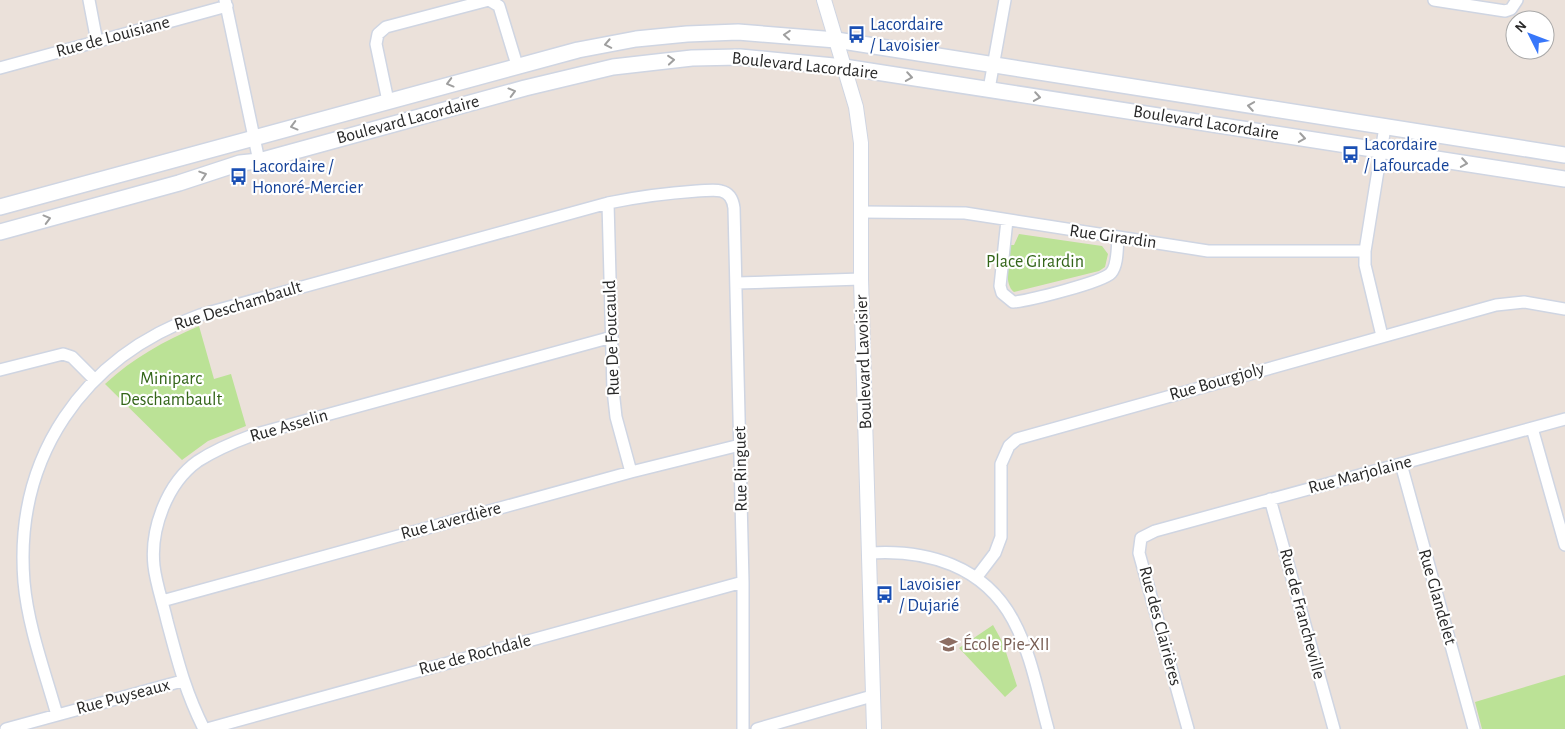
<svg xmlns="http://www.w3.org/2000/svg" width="1565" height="729" font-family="'Alegreya Sans',sans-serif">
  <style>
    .green { fill: #bbe296 }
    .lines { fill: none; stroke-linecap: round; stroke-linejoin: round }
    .minor-casing { stroke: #cfd5e2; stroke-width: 14 }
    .tertiary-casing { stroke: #cfd5e2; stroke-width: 16 }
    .secondary-casing { stroke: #cfd5e2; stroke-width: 18 }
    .minor { stroke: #fff; stroke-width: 11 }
    .tertiary { stroke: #fff; stroke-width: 14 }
    .secondary { stroke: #fff; stroke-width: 15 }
    .oneway { stroke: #9f9f9f }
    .labels { text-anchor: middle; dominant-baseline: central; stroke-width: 4.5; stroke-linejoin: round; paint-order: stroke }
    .transit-label { font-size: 18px; fill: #164399; stroke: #fff; text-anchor: start }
    .street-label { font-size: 18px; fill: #292929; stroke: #fff }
    .park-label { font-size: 18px; fill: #336519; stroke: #fff }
    .education-label { font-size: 18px; fill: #785e54; stroke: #fff; text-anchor: start }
  </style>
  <rect width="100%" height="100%" fill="#ebe1da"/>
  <path class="green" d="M 1019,234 L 1102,246 L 1108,254 L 1105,267 L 1099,271 L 1014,292 C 1003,284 1009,257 1011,245 L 1014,245 Z
    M 199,326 L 214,379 L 231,374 L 246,426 L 208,441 L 182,460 L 105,384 C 133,358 164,341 199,326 Z
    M 993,625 L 1003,643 L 1017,686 L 1005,697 L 959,648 Z
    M 1565,675 L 1565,729 L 1482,729 L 1475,702 Z"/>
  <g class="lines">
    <defs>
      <path id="minor" d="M 89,0 L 97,42
        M 225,0 L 259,161
        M 1434,0 L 1505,11 L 1511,9 L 1517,0
        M 0,68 L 227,6
        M 989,89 L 1005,0
        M 388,101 L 376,44 L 378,34 L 386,27 L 489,0 L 499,6 L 517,65
        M 608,203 L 613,390 L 616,417 L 631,472
        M 861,212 L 965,213 L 1208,251 L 1365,251
        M 1007,220 L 1000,286 L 1002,293 L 1013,302 C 1028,301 1103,282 1111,273 C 1118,265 1117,248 1118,238
        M 737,283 L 861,279
        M 1382,336 L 1365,265 L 1365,251 L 1385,127
        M 0,370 L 63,354 L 72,357 L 94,379
        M 1532,428 L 1565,545
        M 1401,464 L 1474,729
        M 1270,499 L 1334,729
        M 869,553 C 927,549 984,566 1013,620 C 1031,653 1038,693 1048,729
        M 976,578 L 995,553 L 1001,537 L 1001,464 L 1009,446 L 1017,439 L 1496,305 L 1524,302 L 1565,309
        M 162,601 L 631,472 L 740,445
        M 57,715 C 45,672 28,627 24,582 C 14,457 83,357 200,315 L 608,203 C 637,197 667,193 697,191 C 705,191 714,189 721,191 C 730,193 733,200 734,208 L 743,582 L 743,729
        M 6,729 L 182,681
        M 204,729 C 185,691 178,662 167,621 C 163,603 156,584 154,566 C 150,529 167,483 198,461 C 215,450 234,442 253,435 L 612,337
        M 207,729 L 743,582
        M 757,729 L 872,696
        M 1188,729 L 1139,553 L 1141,538 L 1155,531 L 1565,419"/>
      <path id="tertiary" d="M 824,0 L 856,107 L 861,143 L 861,279 L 874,729"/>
      <path id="secondary" d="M 0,207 L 578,50 L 636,39 L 687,34 L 738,32 L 836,40 L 1565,155
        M 0,232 L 179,183 L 240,163 L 259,161 L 525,88 L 613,67 L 692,58 L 740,57 L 844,67 L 1565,179"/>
    </defs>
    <use href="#minor" class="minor-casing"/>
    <use href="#tertiary" class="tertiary-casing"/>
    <use href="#secondary" class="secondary-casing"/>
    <use href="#minor" class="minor"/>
    <use href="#tertiary" class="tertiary"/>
    <use href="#secondary" class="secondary"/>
  </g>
  <defs><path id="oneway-chevron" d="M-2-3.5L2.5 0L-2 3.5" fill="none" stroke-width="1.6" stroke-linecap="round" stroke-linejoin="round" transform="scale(1.25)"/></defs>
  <g class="oneway">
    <use href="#oneway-chevron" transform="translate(787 35) rotate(-176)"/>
    <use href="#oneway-chevron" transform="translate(608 44) rotate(169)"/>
    <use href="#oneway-chevron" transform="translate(671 60) rotate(-5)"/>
    <use href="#oneway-chevron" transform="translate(909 77) rotate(9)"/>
    <use href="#oneway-chevron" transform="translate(450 83) rotate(165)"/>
    <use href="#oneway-chevron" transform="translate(512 92) rotate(-15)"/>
    <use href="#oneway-chevron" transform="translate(1037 97) rotate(9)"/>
    <use href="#oneway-chevron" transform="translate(1251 106) rotate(-171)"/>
    <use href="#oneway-chevron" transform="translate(294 126) rotate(165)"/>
    <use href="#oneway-chevron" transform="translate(1302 138) rotate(9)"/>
    <use href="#oneway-chevron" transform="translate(1464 163) rotate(9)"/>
    <use href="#oneway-chevron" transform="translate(203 175) rotate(-18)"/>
    <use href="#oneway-chevron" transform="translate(47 219) rotate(-15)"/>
  </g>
  <defs>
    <symbol id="bus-bare" viewBox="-9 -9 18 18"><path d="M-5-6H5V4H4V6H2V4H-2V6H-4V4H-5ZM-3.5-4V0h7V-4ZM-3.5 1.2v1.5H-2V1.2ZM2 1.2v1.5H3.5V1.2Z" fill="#1a4fb4" stroke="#fff" stroke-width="2.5" paint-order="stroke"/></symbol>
    <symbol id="school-bare" viewBox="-9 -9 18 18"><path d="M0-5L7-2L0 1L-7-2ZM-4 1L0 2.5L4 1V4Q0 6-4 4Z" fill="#8d6e63" stroke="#fff" stroke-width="2.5" paint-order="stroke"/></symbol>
  </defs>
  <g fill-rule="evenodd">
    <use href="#bus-bare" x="844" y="22" width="25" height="25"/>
    <use href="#bus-bare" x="1338" y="142" width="25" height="25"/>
    <use href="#bus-bare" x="226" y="164" width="25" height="25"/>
    <use href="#bus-bare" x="872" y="582" width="25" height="25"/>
    <use href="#school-bare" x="936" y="632" width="25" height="25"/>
  </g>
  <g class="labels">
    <g class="transit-label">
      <text x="870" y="25">Lacordaire<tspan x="870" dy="21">/ Lavoisier</tspan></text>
      <text x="1364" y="145">Lacordaire<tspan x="1364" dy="21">/ Lafourcade</tspan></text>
      <text x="252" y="167">Lacordaire /<tspan x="252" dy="21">Honoré-Mercier</tspan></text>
      <text x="899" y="585">Lavoisier<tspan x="899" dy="21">/ Dujarié</tspan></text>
    </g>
    <g class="street-label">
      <text transform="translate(113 37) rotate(-15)">Rue de Louisiane</text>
      <text transform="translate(805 66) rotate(6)">Boulevard Lacordaire</text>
      <text transform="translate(408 120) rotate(-15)">Boulevard Lacordaire</text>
      <text transform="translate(1206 123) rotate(9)">Boulevard Lacordaire</text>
      <text transform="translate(1113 237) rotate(8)">Rue Girardin</text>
      <text transform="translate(238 306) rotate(-17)">Rue Deschambault</text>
      <text transform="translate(612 338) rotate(-92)">Rue De Foucauld</text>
      <text transform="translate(864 362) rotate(-92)">Boulevard Lavoisier</text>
      <text transform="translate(1217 382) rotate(-16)">Rue Bourgjoly</text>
      <text transform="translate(289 426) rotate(-16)">Rue Asselin</text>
      <text transform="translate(741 469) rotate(-91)">Rue Ringuet</text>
      <text transform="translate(1360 475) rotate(-15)">Rue Marjolaine</text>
      <text transform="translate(451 521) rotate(-15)">Rue Laverdière</text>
      <text transform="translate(1437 597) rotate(74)">Rue Glandelet</text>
      <text transform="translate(1302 614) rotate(75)">Rue de Francheville</text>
      <text transform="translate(1160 626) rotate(75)">Rue des Clairières</text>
      <text transform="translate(475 655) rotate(-15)">Rue de Rochdale</text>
      <text transform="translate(123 697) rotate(-15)">Rue Puyseaux</text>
    </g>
    <g class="park-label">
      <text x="1035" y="262">Place Girardin</text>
      <text x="171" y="379">Miniparc<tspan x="171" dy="21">Deschambault</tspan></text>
    </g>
    <g class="education-label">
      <text x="963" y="645">École Pie-XII</text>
    </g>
  </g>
  <g transform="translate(1530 35) rotate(312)"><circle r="24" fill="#ffffff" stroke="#a9a9a9"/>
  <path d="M0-4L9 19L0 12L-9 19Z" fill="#3877fa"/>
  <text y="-8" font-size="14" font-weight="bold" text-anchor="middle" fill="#292929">N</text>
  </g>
</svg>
